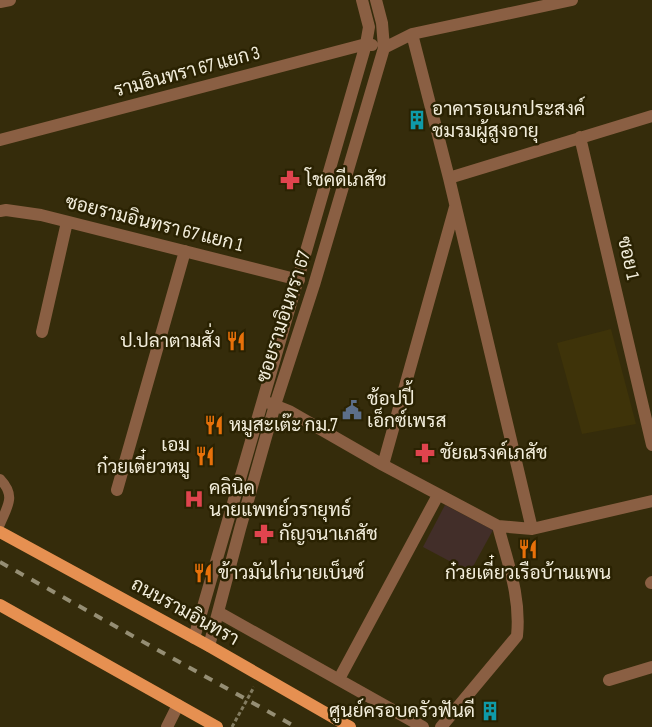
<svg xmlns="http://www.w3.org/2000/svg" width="652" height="727" font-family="'Sofia Sans Condensed',Sarabun,sans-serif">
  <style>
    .commercial { fill: #422e29 }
    .built { fill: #3e3309 }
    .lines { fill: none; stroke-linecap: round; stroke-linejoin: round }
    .path { stroke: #827b60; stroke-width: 3; stroke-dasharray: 4 2.5; stroke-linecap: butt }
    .service { stroke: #8a5f43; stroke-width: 10 }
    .minor { stroke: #8a5f43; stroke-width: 12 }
    .primary { stroke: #e69051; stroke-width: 12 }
    .rail { stroke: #958e74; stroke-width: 4; stroke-dasharray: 9 9; stroke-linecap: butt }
    .labels { text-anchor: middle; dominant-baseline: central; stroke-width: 5; stroke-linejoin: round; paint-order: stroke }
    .street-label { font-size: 19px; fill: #f2eddb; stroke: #2a2202 }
    .poi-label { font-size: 19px; fill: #f2eddb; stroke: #2a2202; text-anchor: start }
  </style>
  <rect width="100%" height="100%" fill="#352c0b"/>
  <path class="commercial" d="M 445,505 L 493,530 L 470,572 L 423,547 Z"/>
  <path class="built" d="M 611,329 L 636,424 L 582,434 L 557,343 Z"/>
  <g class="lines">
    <path class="path" d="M 232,727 L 254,687"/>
    <path class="service" d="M 0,479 C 16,496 8,505 0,524"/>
    <path class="minor" d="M 0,2 L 10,0
      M 412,34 L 449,178 L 532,529
      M 384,48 L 412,34 L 572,0
      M 580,137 L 652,445
      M 0,140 L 366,44 L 372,45
      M 449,178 L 652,116
      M 0,211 L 6,210 L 41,215 L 299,280
      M 42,332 L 67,222
      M 269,403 L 289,411 L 383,465 L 498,526 L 532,529 L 652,501
      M 383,465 L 455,207
      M 117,490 L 185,251
      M 651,583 L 652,582
      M 218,612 L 423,727
      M 194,638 L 366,44 L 369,27 L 362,0
      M 209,646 L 240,529 L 275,405 L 314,285 L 384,48 L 382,23 L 376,0
      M 339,679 L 438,495
      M 609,680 L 652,667
      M 167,727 L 178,705
      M 441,727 L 517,636 C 521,597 508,564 498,526"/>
    <path class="primary" d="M 0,532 L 209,646 L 350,727
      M 0,605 L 217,727"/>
    <path class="rail" d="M 0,562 L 296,727"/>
  </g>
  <defs>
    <symbol id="building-bare" viewBox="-9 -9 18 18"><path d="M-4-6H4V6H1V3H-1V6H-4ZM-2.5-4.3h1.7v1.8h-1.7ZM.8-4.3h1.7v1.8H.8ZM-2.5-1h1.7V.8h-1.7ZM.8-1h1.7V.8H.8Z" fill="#0f9aa8" stroke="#2a2202" stroke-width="2.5" paint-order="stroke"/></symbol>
    <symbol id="pharmacy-bare" viewBox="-9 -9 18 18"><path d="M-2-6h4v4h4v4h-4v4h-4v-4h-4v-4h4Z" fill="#e0444e" stroke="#2a2202" stroke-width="2.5" paint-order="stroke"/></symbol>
    <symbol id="restaurant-bare" viewBox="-9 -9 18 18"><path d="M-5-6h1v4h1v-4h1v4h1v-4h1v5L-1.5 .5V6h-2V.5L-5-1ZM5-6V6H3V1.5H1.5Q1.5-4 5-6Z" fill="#e8710a" stroke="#2a2202" stroke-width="2.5" paint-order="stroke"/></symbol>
    <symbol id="civic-bare" viewBox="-9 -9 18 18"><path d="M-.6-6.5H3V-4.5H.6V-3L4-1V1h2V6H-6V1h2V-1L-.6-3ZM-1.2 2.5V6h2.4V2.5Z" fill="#5c6f8a" stroke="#2a2202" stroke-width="2.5" paint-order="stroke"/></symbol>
    <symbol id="hospital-bare" viewBox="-9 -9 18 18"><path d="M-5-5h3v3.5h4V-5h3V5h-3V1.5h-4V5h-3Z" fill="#e0444e" stroke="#2a2202" stroke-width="2.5" paint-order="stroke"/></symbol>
  </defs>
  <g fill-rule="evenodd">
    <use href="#building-bare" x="403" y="106" width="28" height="28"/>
    <use href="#pharmacy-bare" x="276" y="166" width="28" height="28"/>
    <use href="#restaurant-bare" x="222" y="327" width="28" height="28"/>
    <use href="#civic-bare" x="338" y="396" width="28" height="28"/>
    <use href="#restaurant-bare" x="200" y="411" width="28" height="28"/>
    <use href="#pharmacy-bare" x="411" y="439" width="28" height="28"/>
    <use href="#restaurant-bare" x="191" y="442" width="28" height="28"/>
    <use href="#hospital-bare" x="180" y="485" width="28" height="28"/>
    <use href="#pharmacy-bare" x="250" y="520" width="28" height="28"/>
    <use href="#restaurant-bare" x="514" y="535" width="28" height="28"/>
    <use href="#restaurant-bare" x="189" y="559" width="28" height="28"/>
    <use href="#building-bare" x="476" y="697" width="28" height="28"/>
  </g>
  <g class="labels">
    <g class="street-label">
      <text transform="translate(187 72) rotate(-15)">รามอินทรา 67 แยก 3</text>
      <text transform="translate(154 224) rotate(14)">ซอยรามอินทรา 67 แยก 1</text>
      <text transform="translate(628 258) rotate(77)">ซอย 1</text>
      <text transform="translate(284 317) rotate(-72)">ซอยรามอินทรา 67</text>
      <text transform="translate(185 612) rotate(29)">ถนนรามอินทรา</text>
    </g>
    <g class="poi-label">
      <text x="432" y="109">อาคารอเนกประสงค์<tspan x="432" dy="22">ชมรมผู้สูงอายุ</tspan></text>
      <text x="305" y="180">โชคดีเภสัช</text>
      <text x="221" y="341" text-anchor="end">ป.ปลาตามสั่ง</text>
      <text x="367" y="399">ช้อปปี้<tspan x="367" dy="22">เอ็กซ์เพรส</tspan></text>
      <text x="229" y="425">หมูสะเต๊ะ กม.7</text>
      <text x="190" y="445" text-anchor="end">เอม<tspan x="190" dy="22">ก๋วยเตี๋ยวหมู</tspan></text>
      <text x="440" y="453">ชัยณรงค์เภสัช</text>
      <text x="209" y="488">คลินิค<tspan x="209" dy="22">นายแพทย์วรายุทธ์</tspan></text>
      <text x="279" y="534">กัญจนาเภสัช</text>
      <text x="218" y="573">ข้าวมันไก่นายเบ็นซ์</text>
      <text x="528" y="573" text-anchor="middle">ก๋วยเตี๋ยวเรือบ้านแพน</text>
      <text x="475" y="711" text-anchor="end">ศูนย์ครอบครัวฟันดี</text>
    </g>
  </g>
</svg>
